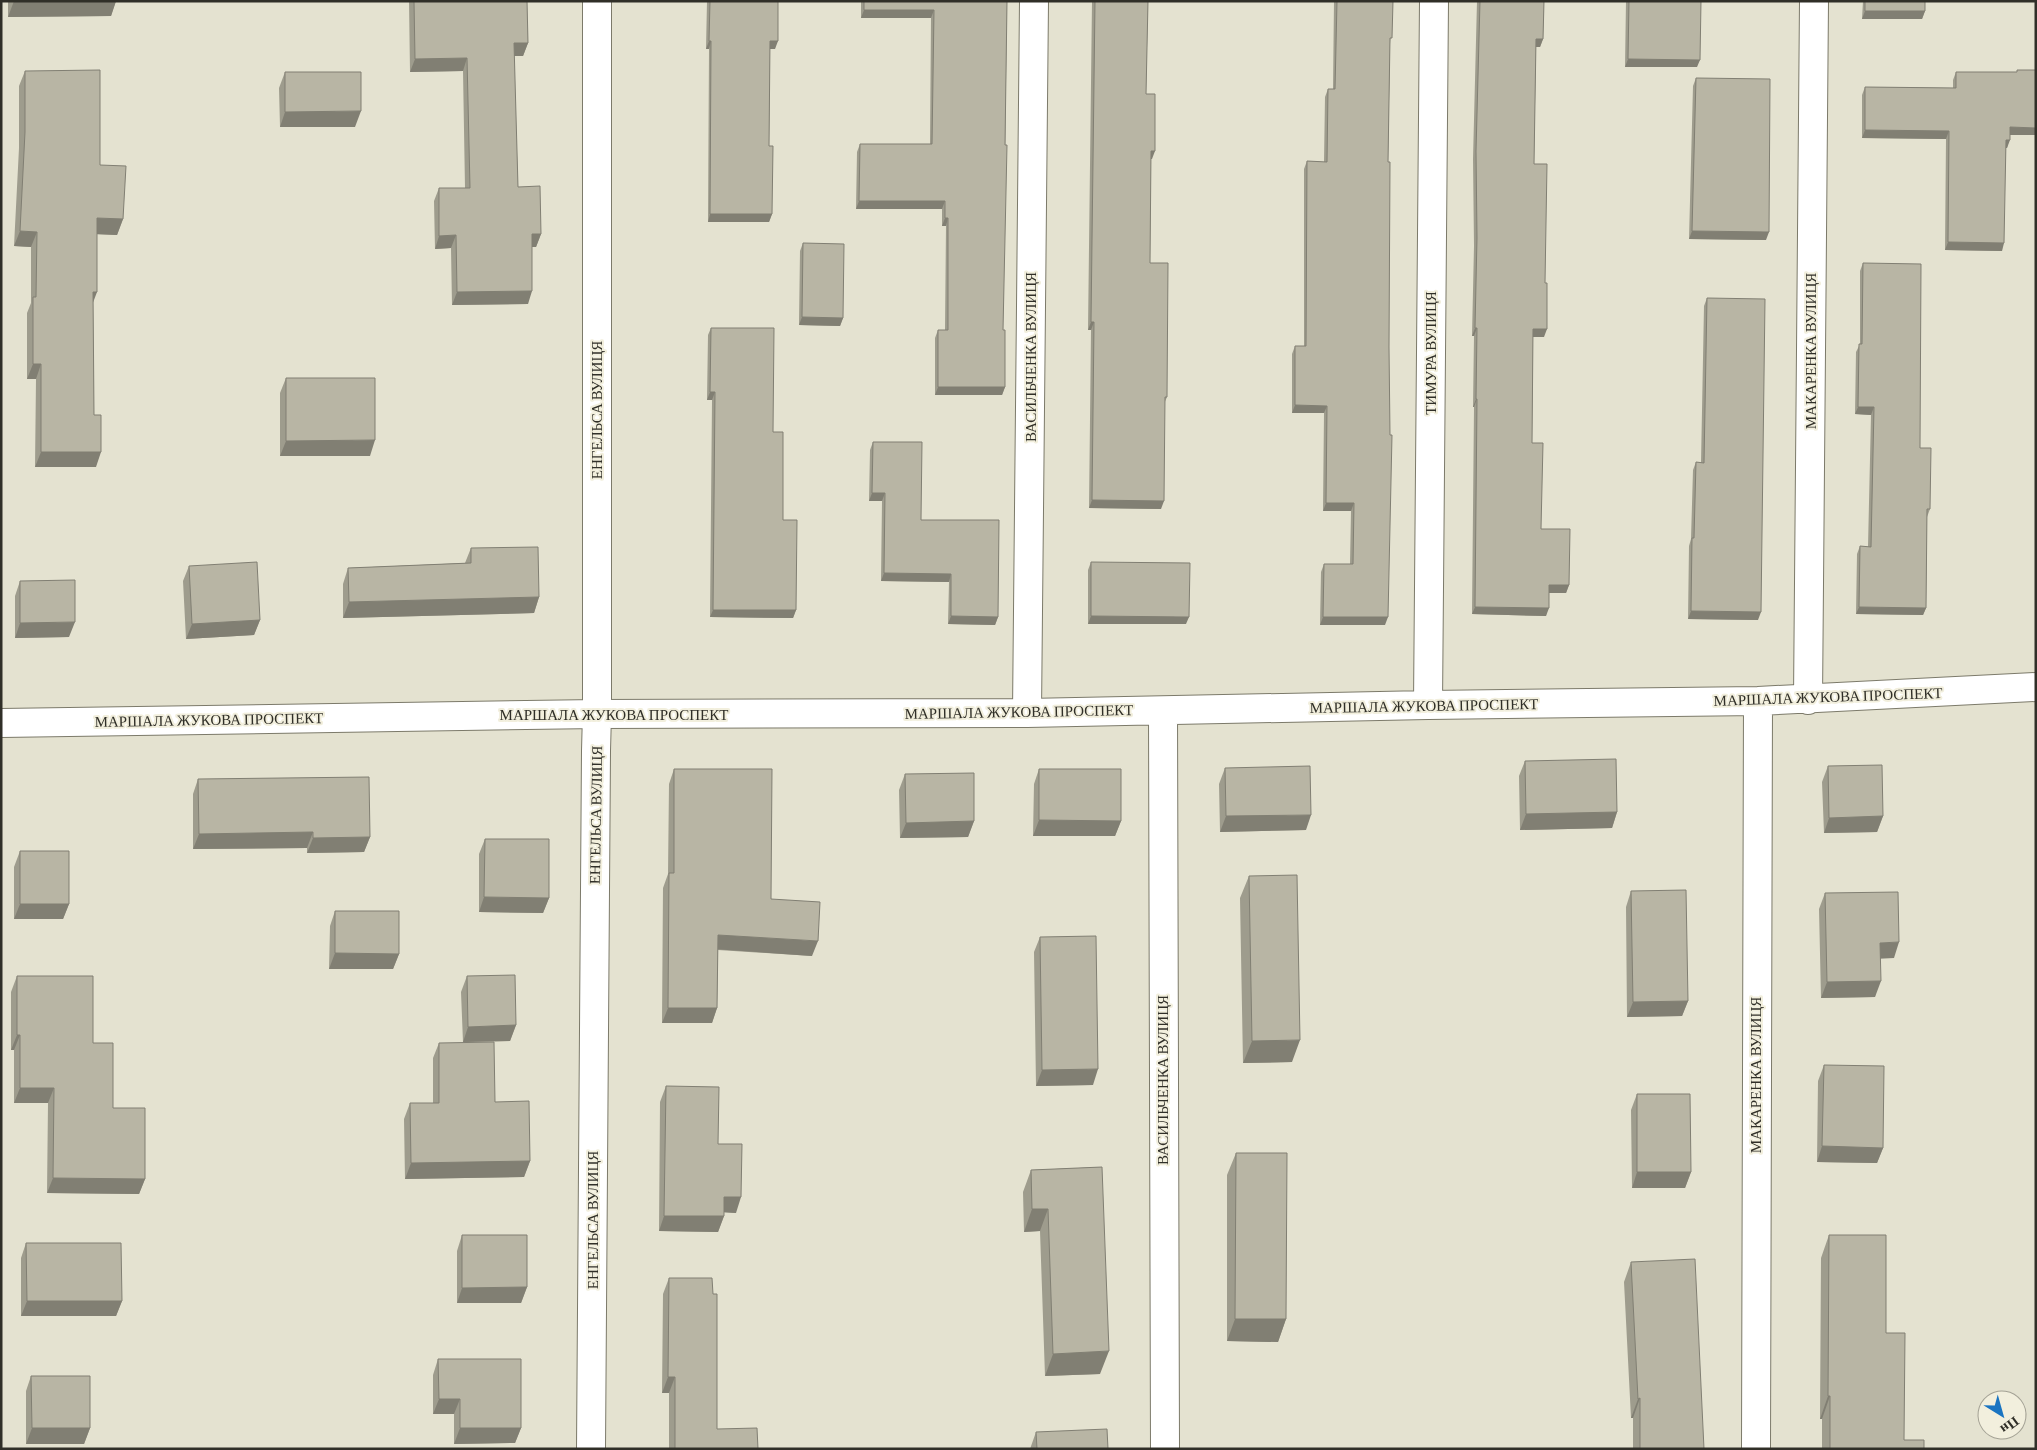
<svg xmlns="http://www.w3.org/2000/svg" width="2037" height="1450" font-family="'Crimson Pro',serif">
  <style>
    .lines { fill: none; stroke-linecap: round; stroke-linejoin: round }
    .minor-casing { stroke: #7c7a6a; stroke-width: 30 }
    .minor { stroke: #fff; stroke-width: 28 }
    .wall { fill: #9e9c8d }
    .shaded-wall { fill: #817f73 }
    .building { fill: #b8b5a4; stroke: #817f73 }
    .labels { text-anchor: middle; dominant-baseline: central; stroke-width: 4; stroke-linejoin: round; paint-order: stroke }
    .street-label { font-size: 15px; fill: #302f28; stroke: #f2efdd }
  </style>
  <rect width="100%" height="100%" fill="#e4e2d0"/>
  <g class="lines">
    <defs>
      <path id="minor" d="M 1808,700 L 1814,1
        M 1428,705 L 1434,1
        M 1163,711 L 1165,1449
        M 1027,713 L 1034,1
        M 1,723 L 597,714 L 1027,713 L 1428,705 L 1758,701 L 2036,687
        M 591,1449 L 596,751 L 597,714 L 597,1
        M 1756,1449 L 1758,701"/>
    </defs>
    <use href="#minor" class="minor-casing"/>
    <use href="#minor" class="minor"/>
  </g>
  <path class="wall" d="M 8,1 L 116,1 L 111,16 L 8,17 Z
    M 409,1 L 527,1 L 528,43 L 523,56 L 514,56 L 518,187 L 541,234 L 536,247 L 532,247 L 528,304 L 452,305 L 451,248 L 435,249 L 434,201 L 439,188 L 465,188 L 463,71 L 410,72 Z
    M 707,1 L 778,1 L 775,49 L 770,49 L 769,146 L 772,214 L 769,222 L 708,222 L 709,49 L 706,49 Z
    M 861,1 L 1007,1 L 1003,330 L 1005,387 L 1002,395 L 935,395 L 935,338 L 938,330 L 945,330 L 946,226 L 942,226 L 942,209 L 856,209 L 857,152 L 860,144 L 930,144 L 931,18 L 861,18 Z
    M 1092,1 L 1148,1 L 1146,94 L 1152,159 L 1151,159 L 1150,263 L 1167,397 L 1164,404 L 1161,509 L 1089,508 L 1091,330 L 1088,330 Z
    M 1334,1 L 1393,1 L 1390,44 L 1388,162 L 1385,625 L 1320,625 L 1321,572 L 1324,564 L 1350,564 L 1351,511 L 1323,511 L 1324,413 L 1292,413 L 1292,354 L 1295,346 L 1304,346 L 1304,169 L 1307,161 L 1324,162 L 1325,97 L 1328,89 L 1333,89 Z
    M 1477,1 L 1544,1 L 1543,39 L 1540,47 L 1536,47 L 1534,164 L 1544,337 L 1533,337 L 1532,443 L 1541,529 L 1569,585 L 1566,593 L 1549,593 L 1546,616 L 1472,614 L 1474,407 L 1473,407 L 1474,336 L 1472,336 L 1474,246 L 1473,159 Z
    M 1626,1 L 1701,1 L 1697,67 L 1625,67 Z
    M 1863,1 L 1925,1 L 1925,11 L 1922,19 L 1862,19 Z
    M 2017,70 L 2036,70 L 2036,135 L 2010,135 L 2007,148 L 2006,148 L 2002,251 L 1945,250 L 1946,139 L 1862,138 L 1862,95 L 1865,87 L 1953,88 L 1953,80 L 1956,72 L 2017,72 Z
    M 25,71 L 100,165 L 123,219 L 117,235 L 97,234 L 93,302 L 94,415 L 96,467 L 35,467 L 36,379 L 27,379 L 27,313 L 31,303 L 31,247 L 14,246 L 19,148 L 19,86 Z
    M 285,72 L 355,127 L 280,127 L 279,88 Z
    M 1696,78 L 1766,240 L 1689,239 L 1693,86 Z
    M 803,243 L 843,318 L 840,326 L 799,325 L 800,251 Z
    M 1863,263 L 1920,448 L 1930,509 L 1927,517 L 1926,608 L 1923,615 L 1856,614 L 1857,554 L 1860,546 L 1868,547 L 1871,415 L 1855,414 L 1856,352 L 1860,344 L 1860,271 Z
    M 1707,298 L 1758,620 L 1688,619 L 1689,546 L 1691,539 L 1693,470 L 1696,462 L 1701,463 L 1704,306 Z
    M 711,328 L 773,432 L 783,520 L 796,610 L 793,618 L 710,617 L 712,400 L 707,400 L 708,335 Z
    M 286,378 L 370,456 L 280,456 L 280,393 Z
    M 873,442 L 921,520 L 998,617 L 995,625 L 948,624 L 949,582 L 881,581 L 882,501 L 869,501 L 870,450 Z
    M 471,548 L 539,597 L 534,613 L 343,618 L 343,584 L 348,568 L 465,563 Z
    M 1091,562 L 1186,624 L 1088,624 L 1088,570 Z
    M 189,566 L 260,620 L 254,635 L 186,639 L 183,581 Z
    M 20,581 L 69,637 L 15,638 L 15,596 Z
    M 1525,761 L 1617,812 L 1612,828 L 1520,830 L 1519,776 Z
    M 1828,766 L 1883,816 L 1877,832 L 1824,833 L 1822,782 Z
    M 1225,768 L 1306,830 L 1220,832 L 1219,784 Z
    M 674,769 L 812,956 L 718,950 L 717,1008 L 712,1023 L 662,1023 L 663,888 L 668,874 L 669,784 Z
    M 1039,769 L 1121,821 L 1115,836 L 1033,836 L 1034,784 Z
    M 905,774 L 974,821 L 968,837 L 900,838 L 899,790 Z
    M 198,779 L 370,837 L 364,852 L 307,853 L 307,848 L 193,849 L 193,794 Z
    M 485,839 L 549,898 L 543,913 L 479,912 L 479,854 Z
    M 20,851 L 69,904 L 63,919 L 14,919 L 14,867 Z
    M 1249,876 L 1292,1062 L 1243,1063 L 1240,898 Z
    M 1631,891 L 1688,1001 L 1682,1016 L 1627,1017 L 1626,907 Z
    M 1825,893 L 1894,958 L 1880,958 L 1875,997 L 1821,998 L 1819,909 Z
    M 335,911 L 399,954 L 393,969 L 329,969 L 330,926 Z
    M 1040,937 L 1093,1085 L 1036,1086 L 1034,952 Z
    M 17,976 L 93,1043 L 113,1108 L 145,1179 L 139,1194 L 47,1193 L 48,1103 L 14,1103 L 14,1050 L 11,1050 L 11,992 Z
    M 467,976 L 516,1025 L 510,1041 L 463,1042 L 461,992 Z
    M 439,1043 L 495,1102 L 530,1161 L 524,1177 L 405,1179 L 404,1119 L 410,1103 L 433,1103 L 433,1058 Z
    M 1824,1065 L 1883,1148 L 1877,1163 L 1817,1162 L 1818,1081 Z
    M 666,1086 L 718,1144 L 736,1213 L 724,1212 L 724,1216 L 718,1232 L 659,1231 L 660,1102 Z
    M 1637,1094 L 1691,1172 L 1685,1188 L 1632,1188 L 1631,1110 Z
    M 1236,1153 L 1286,1319 L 1278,1342 L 1227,1341 L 1227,1175 Z
    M 1102,1167 L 1100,1374 L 1045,1376 L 1040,1231 L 1024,1232 L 1023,1192 L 1031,1170 Z
    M 462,1235 L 527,1287 L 521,1303 L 457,1303 L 457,1251 Z
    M 1829,1235 L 1886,1333 L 1904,1440 L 1924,1449 L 1822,1449 L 1822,1419 L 1820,1419 L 1821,1258 Z
    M 26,1243 L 122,1301 L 116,1316 L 21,1316 L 21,1258 Z
    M 1631,1262 L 1704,1449 L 1633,1449 L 1633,1418 L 1631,1418 L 1624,1282 Z
    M 669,1278 L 713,1294 L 717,1429 L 758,1449 L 669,1449 L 669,1393 L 662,1393 L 663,1294 Z
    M 438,1359 L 521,1428 L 515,1443 L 454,1444 L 454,1414 L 433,1414 L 433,1375 Z
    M 31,1376 L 90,1428 L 84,1444 L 26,1444 L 26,1391 Z
    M 1036,1432 L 1108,1449 L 1030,1449 Z"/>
  <path class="shaded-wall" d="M 14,1 L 116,1 L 111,16 L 8,17 Z
    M 864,10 L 934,10 L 931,18 L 861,18 Z
    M 1865,11 L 1925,11 L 1922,19 L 1862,19 Z
    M 1536,39 L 1543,39 L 1540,47 L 1533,47 Z
    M 709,41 L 711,41 L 709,49 L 706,49 Z
    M 770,41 L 778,41 L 775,49 L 767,49 Z
    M 514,43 L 528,43 L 523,56 L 509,56 Z
    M 467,58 L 463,71 L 410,72 L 415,59 Z
    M 1628,59 L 1700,60 L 1697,67 L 1625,67 Z
    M 361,111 L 355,127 L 280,127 L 285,112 Z
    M 2010,127 L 2036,128 L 2036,135 L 2007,135 Z
    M 1865,130 L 1949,131 L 1946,139 L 1862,138 Z
    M 2006,140 L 2010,140 L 2007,148 L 2003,148 Z
    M 1151,151 L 1155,151 L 1152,159 L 1148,159 Z
    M 859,201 L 945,201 L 942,209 L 856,209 Z
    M 710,214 L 772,214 L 769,222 L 708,222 Z
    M 97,218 L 123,219 L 117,235 L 92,234 Z
    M 945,218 L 948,218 L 946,226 L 942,226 Z
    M 20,231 L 37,232 L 31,247 L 14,246 Z
    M 1692,231 L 1769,232 L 1766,240 L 1689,239 Z
    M 532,234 L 541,234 L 536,247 L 527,247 Z
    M 456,235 L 451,248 L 435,249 L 439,236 Z
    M 1948,242 L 2004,243 L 2002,251 L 1945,250 Z
    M 532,291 L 528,304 L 452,305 L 457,292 Z
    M 93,292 L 97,292 L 91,308 Z
    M 802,317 L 843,318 L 840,326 L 799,325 Z
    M 1091,322 L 1094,322 L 1091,330 L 1088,330 Z
    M 1475,328 L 1477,328 L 1474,336 L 1472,336 Z
    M 1533,329 L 1547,329 L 1544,337 L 1530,337 Z
    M 33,364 L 41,364 L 36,379 L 27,379 Z
    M 938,387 L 1005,387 L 1002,395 L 935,395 Z
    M 710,392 L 715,392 L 712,400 L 707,400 Z
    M 1476,399 L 1477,399 L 1474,407 L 1473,407 Z
    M 1295,405 L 1327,406 L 1324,413 L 1292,413 Z
    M 1858,407 L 1874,407 L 1871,415 L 1855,414 Z
    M 375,440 L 370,456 L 280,456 L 286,441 Z
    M 41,452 L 101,452 L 96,467 L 35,467 Z
    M 872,493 L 885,493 L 882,501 L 869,501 Z
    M 1092,500 L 1164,501 L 1161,509 L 1089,508 Z
    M 1326,503 L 1354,503 L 1351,511 L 1323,511 Z
    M 884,573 L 951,574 L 949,582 L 881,581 Z
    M 1549,585 L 1569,585 L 1566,593 L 1546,593 Z
    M 539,597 L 534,613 L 343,618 L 349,602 Z
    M 1475,607 L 1549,608 L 1546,616 L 1472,614 Z
    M 1859,607 L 1926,608 L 1923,615 L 1856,614 Z
    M 713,610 L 796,610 L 793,618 L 710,617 Z
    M 1691,611 L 1761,612 L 1758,620 L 1688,619 Z
    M 951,616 L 998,617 L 995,625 L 948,624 Z
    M 1091,616 L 1189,617 L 1186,624 L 1088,624 Z
    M 1323,617 L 1388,617 L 1385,625 L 1320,625 Z
    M 260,620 L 254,635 L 186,639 L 192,624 Z
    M 75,622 L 69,637 L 15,638 L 20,623 Z
    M 1617,812 L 1612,828 L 1520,830 L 1526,814 Z
    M 1311,815 L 1306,830 L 1220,832 L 1226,816 Z
    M 1883,816 L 1877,832 L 1824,833 L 1829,818 Z
    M 1039,820 L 1121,821 L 1115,836 L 1033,836 Z
    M 974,821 L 968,837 L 900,838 L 906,823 Z
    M 313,832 L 307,848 L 193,849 L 199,834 Z
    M 370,837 L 364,852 L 307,853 L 313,838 Z
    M 484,897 L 549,898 L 543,913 L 479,912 Z
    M 20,904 L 69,904 L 63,919 L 14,919 Z
    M 718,935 L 818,941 L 812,956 L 713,949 Z
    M 1899,942 L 1894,958 L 1874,959 L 1880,943 Z
    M 335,953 L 399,954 L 393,969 L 329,969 Z
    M 1881,981 L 1875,997 L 1821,998 L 1827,982 Z
    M 1688,1001 L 1682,1016 L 1627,1017 L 1633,1002 Z
    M 668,1008 L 717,1008 L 712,1023 L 662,1023 Z
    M 516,1025 L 510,1041 L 463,1042 L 468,1027 Z
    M 17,1035 L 20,1035 L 14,1050 L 11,1050 Z
    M 1300,1040 L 1292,1062 L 1243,1063 L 1252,1041 Z
    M 1098,1069 L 1093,1085 L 1036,1086 L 1042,1070 Z
    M 20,1088 L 54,1088 L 48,1103 L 14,1103 Z
    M 1822,1146 L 1883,1148 L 1877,1163 L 1817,1162 Z
    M 530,1161 L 524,1177 L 405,1179 L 411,1163 Z
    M 1637,1172 L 1691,1172 L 1685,1188 L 1632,1188 Z
    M 53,1178 L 145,1179 L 139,1194 L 47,1193 Z
    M 724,1197 L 741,1197 L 736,1213 L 718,1212 Z
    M 1032,1209 L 1048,1209 L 1040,1231 L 1024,1232 Z
    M 664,1216 L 724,1216 L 718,1232 L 659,1231 Z
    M 527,1287 L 521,1303 L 457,1303 L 462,1288 Z
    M 27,1301 L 122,1301 L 116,1316 L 21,1316 Z
    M 1235,1319 L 1286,1319 L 1278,1342 L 1227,1341 Z
    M 1109,1351 L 1100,1374 L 1045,1376 L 1053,1354 Z
    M 668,1377 L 675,1377 L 669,1393 L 662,1393 Z
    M 1828,1396 L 1830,1396 L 1822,1419 L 1820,1419 Z
    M 1640,1398 L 1633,1418 L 1631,1418 L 1638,1399 Z
    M 439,1399 L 460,1399 L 454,1414 L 433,1414 Z
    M 32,1428 L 90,1428 L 84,1444 L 26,1444 Z
    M 460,1428 L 521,1428 L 515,1443 L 454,1444 Z"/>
  <path class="building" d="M 414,1 L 527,1 L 528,43 L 514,43 L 518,187 L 540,186 L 541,234 L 532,234 L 532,291 L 457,292 L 456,235 L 439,236 L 439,188 L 470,188 L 467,58 L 415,59 Z
    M 710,1 L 778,1 L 778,41 L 770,41 L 769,146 L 773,146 L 772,214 L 710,214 L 711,41 L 709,41 Z
    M 864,1 L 1007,1 L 1005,145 L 1007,145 L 1003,330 L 1005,330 L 1005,387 L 938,387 L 938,330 L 948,330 L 948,218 L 945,218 L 945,201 L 859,201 L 860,144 L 932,144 L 934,10 L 864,10 Z
    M 1095,1 L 1148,1 L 1146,94 L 1155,94 L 1155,151 L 1151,151 L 1150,263 L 1168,263 L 1167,397 L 1165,397 L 1164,501 L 1092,500 L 1094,322 L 1091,322 Z
    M 1337,1 L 1393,1 L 1392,38 L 1390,38 L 1388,162 L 1390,162 L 1389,347 L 1390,435 L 1392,435 L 1388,617 L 1323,617 L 1324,564 L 1353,564 L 1354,503 L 1326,503 L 1327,406 L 1295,405 L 1295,346 L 1306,346 L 1307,161 L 1327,162 L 1328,89 L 1335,89 Z
    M 1480,1 L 1544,1 L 1543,39 L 1536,39 L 1534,164 L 1547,164 L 1545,283 L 1547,283 L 1547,329 L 1533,329 L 1532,443 L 1543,443 L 1541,529 L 1570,529 L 1569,585 L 1549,585 L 1549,608 L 1475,607 L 1477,399 L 1476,399 L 1477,328 L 1475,328 L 1477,238 L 1476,151 Z
    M 1629,1 L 1701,1 L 1700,60 L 1628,59 Z
    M 1865,1 L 1925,1 L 1925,11 L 1865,11 Z
    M 100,70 L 100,165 L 126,166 L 123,219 L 97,218 L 97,292 L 93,292 L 94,415 L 101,415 L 101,452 L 41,452 L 41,364 L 33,364 L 33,297 L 36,297 L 37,232 L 20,231 L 25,132 L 25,71 Z
    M 2017,70 L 2036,70 L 2036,128 L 2010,127 L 2010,140 L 2006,140 L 2004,243 L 1948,242 L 1949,131 L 1865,130 L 1865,87 L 1956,88 L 1956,72 L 2017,72 Z
    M 285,72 L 361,72 L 361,111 L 285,112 Z
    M 1696,78 L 1770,79 L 1769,232 L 1692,231 Z
    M 803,243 L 844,244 L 843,318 L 802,317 Z
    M 1863,263 L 1921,264 L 1920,448 L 1931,448 L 1930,509 L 1927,509 L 1926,608 L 1859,607 L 1860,546 L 1871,547 L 1874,407 L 1858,407 L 1859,344 L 1862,344 Z
    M 1707,298 L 1765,299 L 1761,612 L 1691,611 L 1692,538 L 1694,538 L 1696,462 L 1704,463 Z
    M 711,328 L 774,328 L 773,432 L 783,432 L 783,520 L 797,520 L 796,610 L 713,610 L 715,392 L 710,392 Z
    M 286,378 L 375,378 L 375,440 L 286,441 Z
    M 873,442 L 922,442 L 921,520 L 999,520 L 998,617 L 951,616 L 951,574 L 884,573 L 885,493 L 872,493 Z
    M 538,547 L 539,597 L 349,602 L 348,568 L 471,563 L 471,548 Z
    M 257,562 L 260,620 L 192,624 L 189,566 Z
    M 1091,562 L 1190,563 L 1189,617 L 1091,616 Z
    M 75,580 L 75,622 L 20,623 L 20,581 Z
    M 1616,759 L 1617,812 L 1526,814 L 1525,761 Z
    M 1882,765 L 1883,816 L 1829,818 L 1828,766 Z
    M 1310,766 L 1311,815 L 1226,816 L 1225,768 Z
    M 674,769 L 772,769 L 771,899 L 820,902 L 818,941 L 718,935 L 717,1008 L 668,1008 L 669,873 L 674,873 Z
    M 1039,769 L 1121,769 L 1121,821 L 1039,820 Z
    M 974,773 L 974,821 L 906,823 L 905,774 Z
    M 369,777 L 370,837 L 313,838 L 313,832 L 199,834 L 198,779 Z
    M 485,839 L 549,839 L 549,898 L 484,897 Z
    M 20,851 L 69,851 L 69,904 L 20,904 Z
    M 1297,875 L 1300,1040 L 1252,1041 L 1249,876 Z
    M 1686,890 L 1688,1001 L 1633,1002 L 1631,891 Z
    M 1898,892 L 1899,942 L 1880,943 L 1881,981 L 1827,982 L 1825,893 Z
    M 335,911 L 399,911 L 399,954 L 335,953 Z
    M 1096,936 L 1098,1069 L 1042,1070 L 1040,937 Z
    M 515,975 L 516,1025 L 468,1027 L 467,976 Z
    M 17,976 L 93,976 L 93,1043 L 113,1043 L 113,1108 L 145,1108 L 145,1179 L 53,1178 L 54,1088 L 20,1088 L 20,1035 L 17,1035 Z
    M 494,1042 L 495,1102 L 529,1101 L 530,1161 L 411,1163 L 410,1103 L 439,1103 L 439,1043 Z
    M 1824,1065 L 1884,1066 L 1883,1148 L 1822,1146 Z
    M 666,1086 L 719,1087 L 718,1144 L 742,1144 L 741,1197 L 724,1197 L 724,1216 L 664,1216 Z
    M 1637,1094 L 1690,1094 L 1691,1172 L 1637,1172 Z
    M 1236,1153 L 1287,1153 L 1286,1319 L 1235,1319 Z
    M 1102,1167 L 1109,1351 L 1053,1354 L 1048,1209 L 1032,1209 L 1031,1170 Z
    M 462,1235 L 527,1235 L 527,1287 L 462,1288 Z
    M 1829,1235 L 1886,1235 L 1886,1333 L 1905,1333 L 1904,1440 L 1924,1440 L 1924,1449 L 1830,1449 L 1830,1396 L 1828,1396 Z
    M 26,1243 L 121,1243 L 122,1301 L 27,1301 Z
    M 1695,1259 L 1704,1449 L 1640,1449 L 1640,1398 L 1638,1399 L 1631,1262 Z
    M 669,1278 L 712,1278 L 713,1294 L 717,1294 L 717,1429 L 757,1428 L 758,1449 L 675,1449 L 675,1377 L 668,1377 Z
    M 438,1359 L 521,1359 L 521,1428 L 460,1428 L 460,1399 L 439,1399 Z
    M 31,1376 L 90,1376 L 90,1428 L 32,1428 Z
    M 1107,1429 L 1108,1449 L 1037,1449 L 1036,1432 Z"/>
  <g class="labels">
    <g class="street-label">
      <text transform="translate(1811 351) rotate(-90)">МАКАРЕНКА ВУЛИЦЯ</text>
      <text transform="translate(1431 353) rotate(-90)">ТИМУРА ВУЛИЦЯ</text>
      <text transform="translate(1031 357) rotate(-90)">ВАСИЛЬЧЕНКА ВУЛИЦЯ</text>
      <text transform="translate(597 410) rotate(-90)">ЕНГЕЛЬСА ВУЛИЦЯ</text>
      <text transform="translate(1828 697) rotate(-2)">МАРШАЛА ЖУКОВА ПРОСПЕКТ</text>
      <text transform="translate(1424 706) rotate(-1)">МАРШАЛА ЖУКОВА ПРОСПЕКТ</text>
      <text transform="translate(1019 712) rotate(-1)">МАРШАЛА ЖУКОВА ПРОСПЕКТ</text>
      <text x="614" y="715">МАРШАЛА ЖУКОВА ПРОСПЕКТ</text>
      <text transform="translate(209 720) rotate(-1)">МАРШАЛА ЖУКОВА ПРОСПЕКТ</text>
      <text transform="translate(596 815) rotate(-89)">ЕНГЕЛЬСА ВУЛИЦЯ</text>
      <text transform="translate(1756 1075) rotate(-90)">МАКАРЕНКА ВУЛИЦЯ</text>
      <text transform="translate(1163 1080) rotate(-90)">ВАСИЛЬЧЕНКА ВУЛИЦЯ</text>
      <text transform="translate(593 1220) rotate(-90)">ЕНГЕЛЬСА ВУЛИЦЯ</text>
    </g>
  </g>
  <rect width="2037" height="1450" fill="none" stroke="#302f28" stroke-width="5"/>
  <g transform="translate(2002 1415) rotate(143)"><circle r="24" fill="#f2efdd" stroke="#a4a295"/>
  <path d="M0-4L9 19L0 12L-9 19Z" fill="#1a74c1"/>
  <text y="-8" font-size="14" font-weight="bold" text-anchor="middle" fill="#302f28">Пн</text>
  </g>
</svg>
